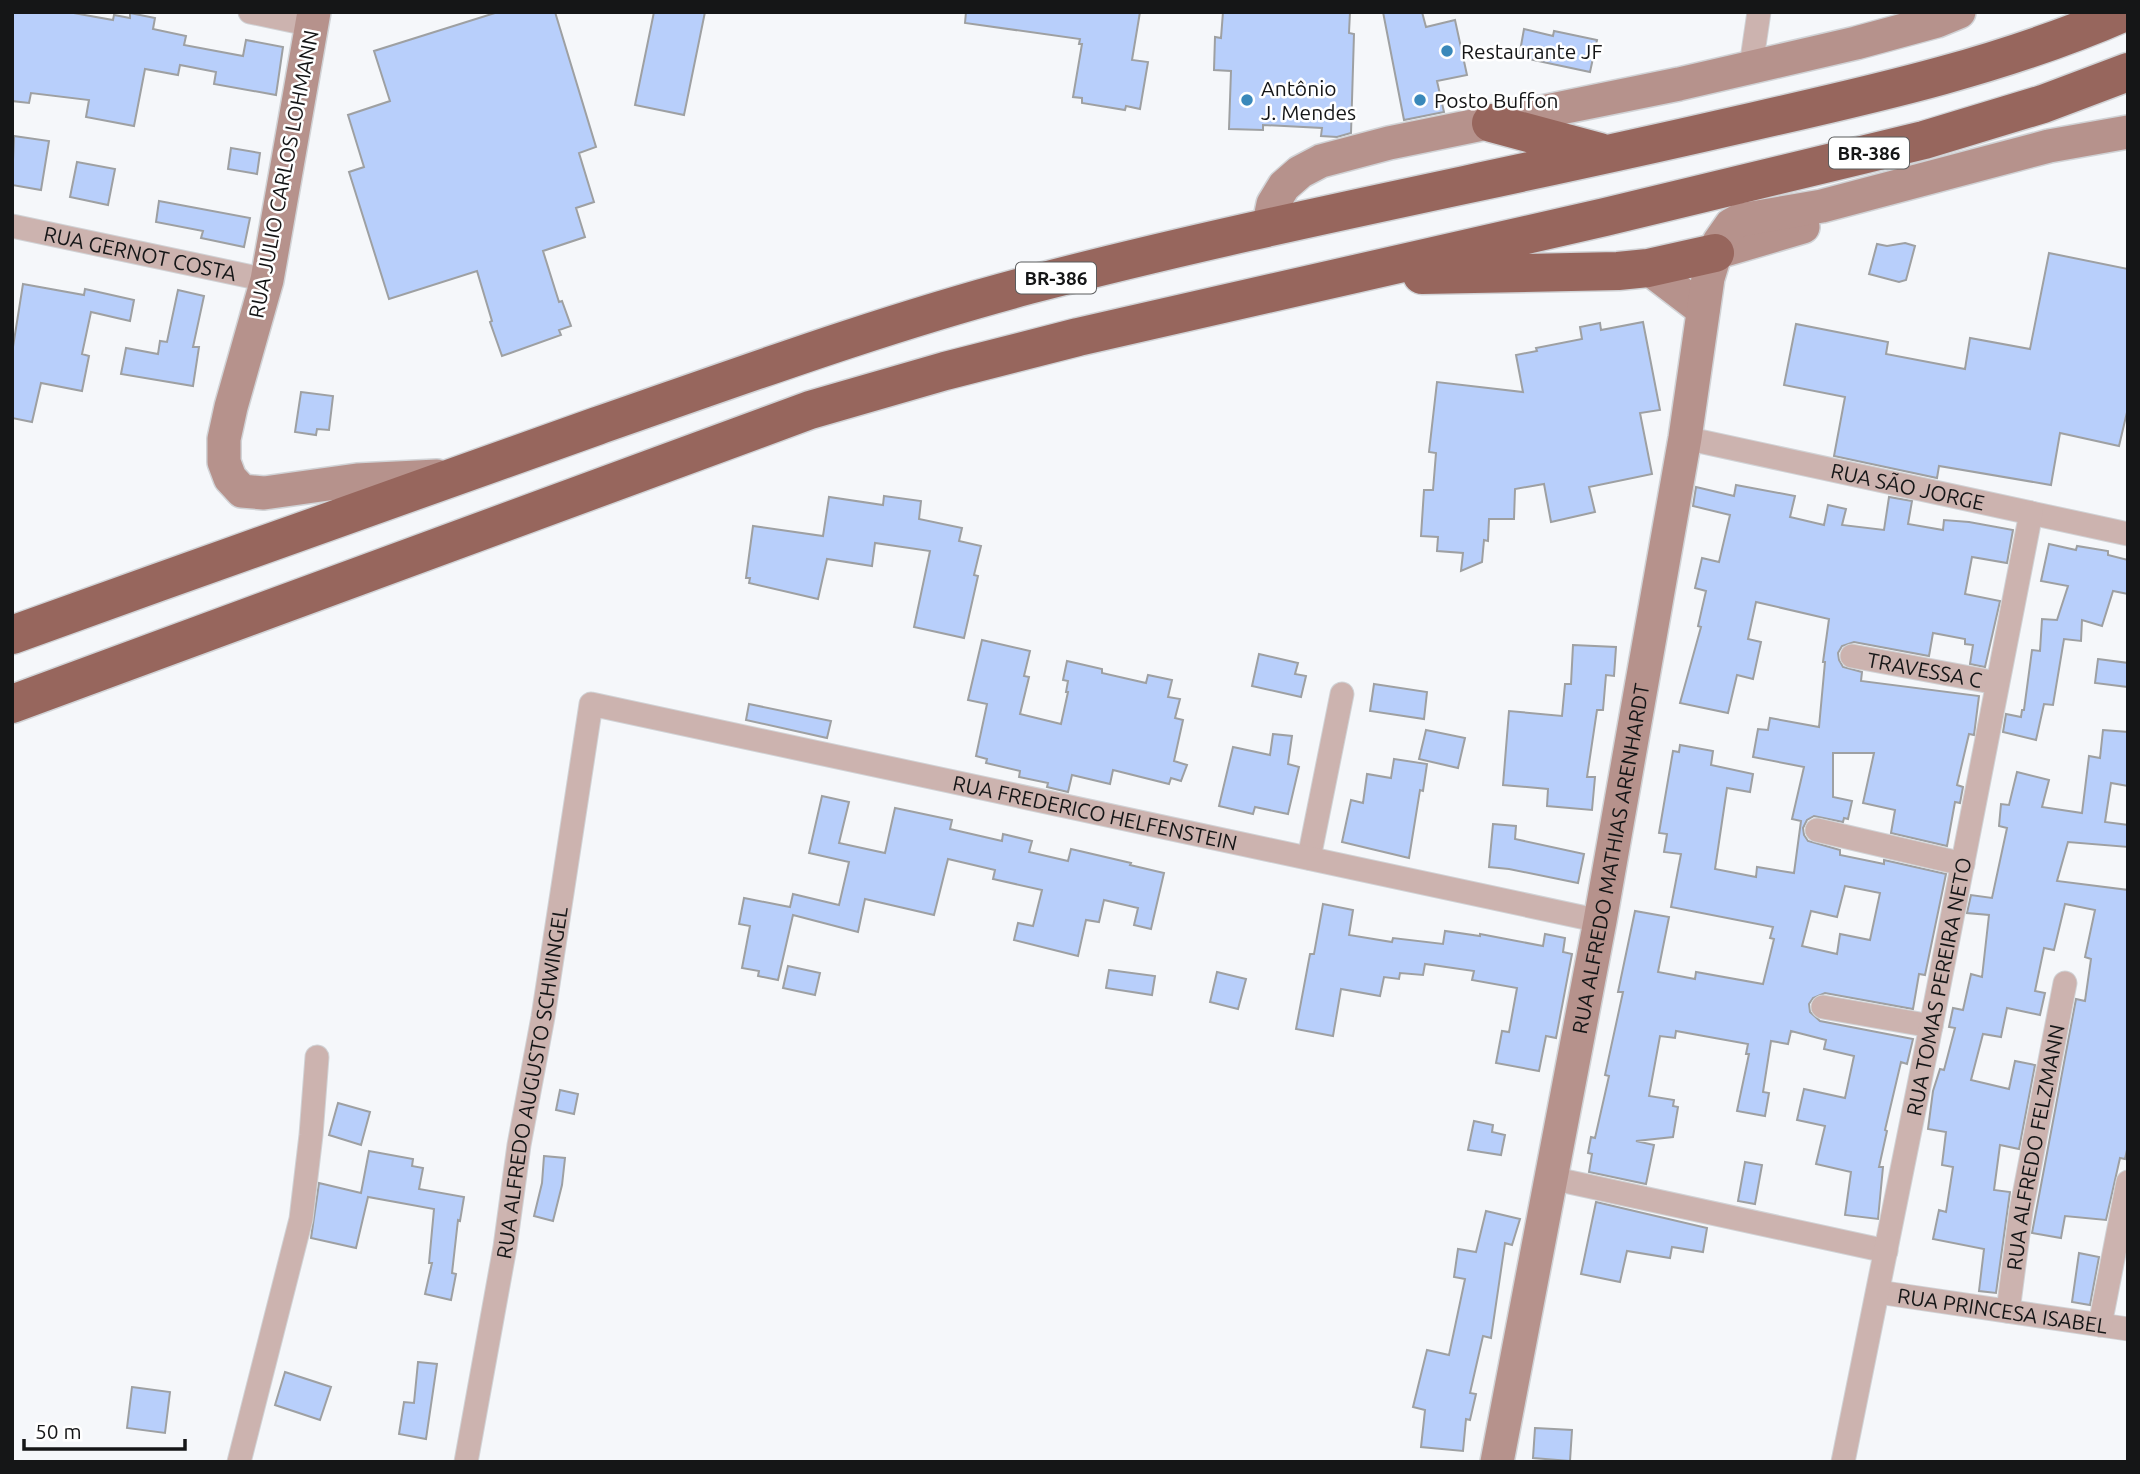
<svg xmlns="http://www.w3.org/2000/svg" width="2140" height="1474" font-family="Ubuntu,sans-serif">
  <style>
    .building { fill: #b8cffb; stroke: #9ea0a2; stroke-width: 2; fill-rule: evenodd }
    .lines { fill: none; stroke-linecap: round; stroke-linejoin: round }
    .street-casing { stroke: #d1d3d6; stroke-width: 25 }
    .secondary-casing { stroke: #d1d3d6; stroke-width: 36 }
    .highway-casing { stroke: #d1d3d6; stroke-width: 41 }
    .street { stroke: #ccb3af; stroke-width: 23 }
    .secondary { stroke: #b6928c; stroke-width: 33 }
    .highway { stroke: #97665d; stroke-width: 38 }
    .poi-dot { fill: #3988ba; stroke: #fff; stroke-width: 2.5 }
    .labels { text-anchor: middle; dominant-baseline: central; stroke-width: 5; stroke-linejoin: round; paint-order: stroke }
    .shield { fill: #fff; stroke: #5b5c5d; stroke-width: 2 }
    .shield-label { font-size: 19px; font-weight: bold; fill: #151617 }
    .poi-label { font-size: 21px; fill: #151617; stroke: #fff; text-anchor: start }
    .street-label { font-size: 21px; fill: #151617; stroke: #fff }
  </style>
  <rect width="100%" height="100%" fill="#f5f7fa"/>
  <path class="building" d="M 12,12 L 68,12 L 113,20 L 114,15 L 130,18 L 130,13 L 155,18 L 153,29 L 186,36 L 184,45 L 243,56 L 246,40 L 283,47 L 276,95 L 214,84 L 216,72 L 180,65 L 178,75 L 145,69 L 134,126 L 86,117 L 89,100 L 31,93 L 29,103 L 12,101 Z
    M 498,12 L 555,12 L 596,147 L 579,153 L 594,202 L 576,208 L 585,237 L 543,251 L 559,302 L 562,301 L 571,326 L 559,330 L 561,335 L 502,356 L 490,322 L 492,321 L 477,271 L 389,299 L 349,172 L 364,167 L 348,115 L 390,101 L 374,51 Z
    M 654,12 L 705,12 L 684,115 L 635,105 Z
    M 966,12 L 1140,12 L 1132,60 L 1148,62 L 1140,109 L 1126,106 L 1125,110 L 1082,103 L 1082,98 L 1073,97 L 1082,44 L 1079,44 L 1080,39 L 965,23 Z
    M 1223,12 L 1350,12 L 1349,33 L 1354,34 L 1351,133 L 1337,137 L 1321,136 L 1322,128 L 1263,125 L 1263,130 L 1229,129 L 1231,71 L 1214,70 L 1215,37 L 1221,38 Z
    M 1383,12 L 1422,12 L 1426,27 L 1455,20 L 1467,75 L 1437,81 L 1444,112 L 1404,120 Z
    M 1524,29 L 1553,36 L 1554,31 L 1597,40 L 1590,72 L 1519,57 Z
    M 14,136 L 49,141 L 41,190 L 12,185 Z
    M 231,148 L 260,153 L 257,174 L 228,169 Z
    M 77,162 L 115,169 L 108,205 L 70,197 Z
    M 159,201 L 250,218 L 244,247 L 201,238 L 203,231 L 156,222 Z
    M 1905,243 L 1915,246 L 1906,280 L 1899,282 L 1869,274 L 1877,244 L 1887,246 Z
    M 2049,253 L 2128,269 L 2128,408 L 2119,446 L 2060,433 L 2051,485 L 1939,466 L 1937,478 L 1834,456 L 1845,397 L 1784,385 L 1796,324 L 1888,342 L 1886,354 L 1965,369 L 1970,338 L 2030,349 Z
    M 23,284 L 84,295 L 85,289 L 134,300 L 130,321 L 91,312 L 82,354 L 89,356 L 82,391 L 41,383 L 32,422 L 12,418 L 12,353 Z
    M 178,290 L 204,296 L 193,347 L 199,347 L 193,386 L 121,374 L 126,348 L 158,354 L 160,341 L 167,342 Z
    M 1643,322 L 1660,410 L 1640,413 L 1652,474 L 1589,487 L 1595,512 L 1551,522 L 1544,484 L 1515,489 L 1514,519 L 1489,519 L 1488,541 L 1484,540 L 1482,562 L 1461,571 L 1463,553 L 1437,551 L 1438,537 L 1421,536 L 1424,490 L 1433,490 L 1436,453 L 1429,452 L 1437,382 L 1523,392 L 1516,355 L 1537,351 L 1536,348 L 1582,339 L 1580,327 L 1600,323 L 1601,330 Z
    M 301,392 L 333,396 L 329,430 L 317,429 L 316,435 L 295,432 Z
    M 1736,485 L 1795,496 L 1790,517 L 1824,525 L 1828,505 L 1846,509 L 1842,525 L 1884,530 L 1889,497 L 1912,501 L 1908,524 L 1943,530 L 1944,520 L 1969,522 L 2013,530 L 2007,563 L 1972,557 L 1965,594 L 2000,601 L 1985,667 L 1970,664 L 1973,645 L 1965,644 L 1965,639 L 1933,633 L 1929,656 L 1854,642 L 1842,646 L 1838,653 L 1839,660 L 1843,667 L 1862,672 L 1861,681 L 1979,696 L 1974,735 L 1969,734 L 1957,785 L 1963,787 L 1960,803 L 1955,802 L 1947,846 L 1891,833 L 1895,810 L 1863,803 L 1874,753 L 1833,753 L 1833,797 L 1852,801 L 1848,819 L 1844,818 L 1843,822 L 1814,816 L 1807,820 L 1803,828 L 1804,835 L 1808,841 L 1840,850 L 1840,855 L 1884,864 L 1884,860 L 1946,874 L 1925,975 L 1919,974 L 1913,1009 L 1825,993 L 1813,998 L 1809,1004 L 1810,1012 L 1820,1021 L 1913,1039 L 1907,1064 L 1901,1062 L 1885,1130 L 1887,1131 L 1879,1167 L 1883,1167 L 1878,1219 L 1845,1215 L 1851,1172 L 1816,1164 L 1825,1126 L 1797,1120 L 1804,1089 L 1845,1098 L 1854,1056 L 1824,1049 L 1826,1040 L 1791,1031 L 1788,1044 L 1771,1041 L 1763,1092 L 1769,1093 L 1765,1116 L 1737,1111 L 1749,1054 L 1746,1054 L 1748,1044 L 1676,1031 L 1675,1038 L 1660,1036 L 1649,1096 L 1674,1100 L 1673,1106 L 1678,1107 L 1673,1137 L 1636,1141 L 1654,1145 L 1646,1184 L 1589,1172 L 1592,1154 L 1588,1153 L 1591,1137 L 1595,1138 L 1609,1076 L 1605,1075 L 1623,992 L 1618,992 L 1635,911 L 1669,917 L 1658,972 L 1695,979 L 1696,972 L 1763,984 L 1774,939 L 1770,938 L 1773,927 L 1671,907 L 1681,854 L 1664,852 L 1667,834 L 1659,833 L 1673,751 L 1679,752 L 1680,745 L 1713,751 L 1711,765 L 1753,774 L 1750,792 L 1727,788 L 1715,869 L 1756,877 L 1757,867 L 1794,873 L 1801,821 L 1792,819 L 1804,767 L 1753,757 L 1758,729 L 1768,730 L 1770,718 L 1819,727 L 1825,662 L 1823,662 L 1829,619 L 1756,602 L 1748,639 L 1761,642 L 1753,679 L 1737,675 L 1728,713 L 1680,703 L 1701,627 L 1698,626 L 1706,591 L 1695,588 L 1702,558 L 1719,562 L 1730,515 L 1693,506 L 1696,487 L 1734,496 ZM 1845,886 L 1880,893 L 1870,940 L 1840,934 L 1837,954 L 1802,946 L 1811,911 L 1837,917 Z
    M 884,496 L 921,501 L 919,519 L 962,528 L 959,541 L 981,546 L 974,575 L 978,576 L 964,638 L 914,627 L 930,551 L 875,543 L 872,566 L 827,559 L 818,599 L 749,583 L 750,578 L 746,578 L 753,526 L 823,536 L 829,497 L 883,505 Z
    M 2049,544 L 2076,550 L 2077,546 L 2108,551 L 2108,555 L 2128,560 L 2128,594 L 2113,591 L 2102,626 L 2082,620 L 2081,641 L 2064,639 L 2053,705 L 2044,704 L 2036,740 L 2003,732 L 2006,714 L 2021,717 L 2022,710 L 2024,710 L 2032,650 L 2040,651 L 2042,619 L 2057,620 L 2068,586 L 2041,581 Z
    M 982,640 L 1030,651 L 1024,676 L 1029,677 L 1020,714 L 1061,724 L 1068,692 L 1066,692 L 1068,681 L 1063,680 L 1067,661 L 1102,669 L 1102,673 L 1146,683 L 1148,675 L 1172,680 L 1168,697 L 1180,699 L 1175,718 L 1183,720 L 1174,761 L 1187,765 L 1181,781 L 1171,778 L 1169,784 L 1113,770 L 1110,784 L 1072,775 L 1068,792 L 1047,787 L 1048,783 L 1019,777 L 1020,771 L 986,763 L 987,759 L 976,756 L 987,704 L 968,700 Z
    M 1573,645 L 1616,647 L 1614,676 L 1606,675 L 1603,710 L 1597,710 L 1587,777 L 1595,777 L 1592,810 L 1547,806 L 1548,789 L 1503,785 L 1509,711 L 1562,716 L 1565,684 L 1571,684 Z
    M 1259,654 L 1298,663 L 1295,674 L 1306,676 L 1301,697 L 1252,686 Z
    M 2098,659 L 2128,663 L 2128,687 L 2095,683 Z
    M 1374,684 L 1427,692 L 1424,719 L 1370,711 Z
    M 749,704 L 831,721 L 827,738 L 746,720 Z
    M 1426,730 L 1465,738 L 1458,768 L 1419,759 Z
    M 2103,730 L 2128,732 L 2128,786 L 2111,783 L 2105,822 L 2128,825 L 2128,847 L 2068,842 L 2057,881 L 2128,890 L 2128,1145 L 2125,1159 L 2120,1158 L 2106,1220 L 2065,1216 L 2061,1238 L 2032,1233 L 2076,999 L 2085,1001 L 2091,959 L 2085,957 L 2095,910 L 2065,904 L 2054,950 L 2044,948 L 2035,991 L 2045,993 L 2040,1015 L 2007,1008 L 2001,1037 L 1983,1034 L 1971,1080 L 2009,1089 L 2015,1061 L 2035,1065 L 2019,1149 L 2000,1145 L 1994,1190 L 2010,1192 L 1996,1293 L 1979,1291 L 1984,1249 L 1933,1239 L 1939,1210 L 1946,1212 L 1953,1167 L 1942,1165 L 1946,1132 L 1928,1129 L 1933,1091 L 1940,1069 L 1944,1070 L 1955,1028 L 1949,1027 L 1953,1008 L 1963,1010 L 1971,974 L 1982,977 L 1989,915 L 1967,913 L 1971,895 L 1992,898 L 2007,828 L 1999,826 L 2001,804 L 2009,805 L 2017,772 L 2049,780 L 2042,807 L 2082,813 L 2089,756 L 2100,758 Z
    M 1273,734 L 1292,736 L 1288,764 L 1299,767 L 1288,814 L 1255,807 L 1253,814 L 1219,806 L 1233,747 L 1270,755 Z
    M 1394,759 L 1427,764 L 1423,791 L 1420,790 L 1409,858 L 1342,842 L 1351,800 L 1363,803 L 1367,774 L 1391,778 Z
    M 822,796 L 849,802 L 839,843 L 885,853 L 895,808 L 952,820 L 950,829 L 1002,841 L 1003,834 L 1032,841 L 1029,852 L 1068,861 L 1071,849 L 1131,863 L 1130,865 L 1164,873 L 1151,929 L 1134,925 L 1138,908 L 1104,900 L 1099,922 L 1086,920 L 1078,956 L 1014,940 L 1018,923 L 1033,926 L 1042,890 L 993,879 L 995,870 L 948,859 L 934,915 L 865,899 L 858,932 L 793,915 L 778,980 L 758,976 L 759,971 L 742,968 L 750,926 L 739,924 L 744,898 L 790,907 L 793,894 L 839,905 L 849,862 L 809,853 Z
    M 1493,824 L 1516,826 L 1515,839 L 1584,854 L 1578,883 L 1509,869 L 1489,867 Z
    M 1323,904 L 1353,910 L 1349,935 L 1392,942 L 1393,938 L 1443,944 L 1445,931 L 1480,936 L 1480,934 L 1543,946 L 1545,934 L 1565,938 L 1563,952 L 1572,954 L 1556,1038 L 1546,1036 L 1539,1071 L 1496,1063 L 1502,1031 L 1509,1032 L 1517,988 L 1472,980 L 1474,971 L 1425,964 L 1423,975 L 1400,973 L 1399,979 L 1384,977 L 1380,996 L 1341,989 L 1333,1036 L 1296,1029 L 1310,954 L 1314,954 Z
    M 788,966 L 820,973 L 815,995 L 783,988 Z
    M 1109,970 L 1155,976 L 1152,995 L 1106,988 Z
    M 1217,972 L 1246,979 L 1238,1009 L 1210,1002 Z
    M 560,1090 L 578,1094 L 574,1114 L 556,1110 Z
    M 338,1103 L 370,1112 L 361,1145 L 329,1135 Z
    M 1474,1121 L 1493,1125 L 1492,1132 L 1505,1135 L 1501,1155 L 1468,1150 Z
    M 369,1151 L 413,1159 L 412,1166 L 423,1168 L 419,1189 L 464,1197 L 460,1221 L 458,1220 L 452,1273 L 456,1274 L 451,1300 L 425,1294 L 432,1263 L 429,1263 L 434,1209 L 368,1197 L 356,1248 L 311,1238 L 319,1183 L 361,1193 Z
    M 544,1156 L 565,1158 L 562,1185 L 553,1221 L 534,1216 L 542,1183 Z
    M 1745,1162 L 1762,1165 L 1755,1204 L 1738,1201 Z
    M 1596,1202 L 1707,1228 L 1703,1252 L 1672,1247 L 1670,1258 L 1627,1251 L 1620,1282 L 1581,1274 Z
    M 1486,1211 L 1520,1219 L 1512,1245 L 1505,1243 L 1491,1338 L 1483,1336 L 1470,1393 L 1476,1394 L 1470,1420 L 1466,1419 L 1463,1451 L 1421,1447 L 1425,1410 L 1413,1407 L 1427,1350 L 1449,1355 L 1465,1279 L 1454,1277 L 1458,1249 L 1476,1252 Z
    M 2079,1253 L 2099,1257 L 2090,1305 L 2072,1302 Z
    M 418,1362 L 437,1364 L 426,1439 L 399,1434 L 404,1402 L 414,1403 Z
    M 285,1372 L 331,1387 L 320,1420 L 275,1405 Z
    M 132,1387 L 170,1392 L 165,1433 L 127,1428 Z
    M 1535,1428 L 1572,1430 L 1570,1461 L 1533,1458 Z"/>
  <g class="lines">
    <defs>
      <g id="street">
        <path d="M 250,12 L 312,25"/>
        <path d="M 1751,66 L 1759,12"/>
        <path id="s1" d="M 12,226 L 267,280"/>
        <path id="s2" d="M 1685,438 L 2128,534"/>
        <path id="s3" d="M 1852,656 L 1997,683"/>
        <path d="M 1817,830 L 1963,864"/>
        <path d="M 1309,858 L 1342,694"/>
        <path d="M 1823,1007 L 1931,1026"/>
        <path d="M 1551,1178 L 1886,1251"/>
        <path id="s4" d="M 1878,1292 L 2128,1329"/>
        <path id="s5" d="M 2008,1311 L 2021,1211 L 2065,983"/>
        <path d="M 2100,1325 L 2128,1182"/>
        <path d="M 239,1462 L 301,1219 L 311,1135 L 317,1057"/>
        <path id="s6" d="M 466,1462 L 505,1247 L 519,1145 L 543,1017 L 591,704 L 1600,921"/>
        <path id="s7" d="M 1843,1462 L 1931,1026 L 2031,513"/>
      </g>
      <g id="secondary">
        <path d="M 314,12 L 267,280 L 231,407 L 224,439 L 224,462 L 230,478 L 242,491 L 264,493 L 357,480 L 437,476"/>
        <path d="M 1268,228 L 1273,204 L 1284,186 L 1300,172 L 1321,161 L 1389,143 L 1679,84 L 1856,43 L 1937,21 L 1959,12"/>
        <path d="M 1715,253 L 1803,227"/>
        <path d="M 1648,268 L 1703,310"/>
        <path id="s8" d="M 1497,1462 L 1600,921 L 1685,438 L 1708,278 L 1719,242 L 1731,225 L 1740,220 L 1822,206 L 2049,146 L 2128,132"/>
      </g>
      <path id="highway" d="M 1491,123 L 1600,152
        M 1422,275 L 1618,271 L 1648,268 L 1715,253
        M 12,635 C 207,565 402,494 597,426 C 741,376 882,324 1029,285 C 1254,226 1484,183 1711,131 C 1851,99 1993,70 2125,12
        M 12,704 L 810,410 L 945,371 L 1078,337 L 1605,217 L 1924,140 L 2043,104 L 2128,72"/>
    </defs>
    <use href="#street" class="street-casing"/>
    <use href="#secondary" class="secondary-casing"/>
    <use href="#highway" class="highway-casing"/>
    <use href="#street" class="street"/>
    <use href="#secondary" class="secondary"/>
    <use href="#highway" class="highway"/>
  </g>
  <g class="poi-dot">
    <circle cx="1447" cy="51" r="7"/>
    <circle cx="1247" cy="100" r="7"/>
    <circle cx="1420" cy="100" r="7"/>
  </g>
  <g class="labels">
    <g class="shield">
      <rect x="1829" y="137.5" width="80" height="31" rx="5"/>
      <rect x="1016" y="262.5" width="80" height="31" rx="5"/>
    </g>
    <g class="shield-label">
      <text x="1869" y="153">BR-386</text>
      <text x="1056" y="278">BR-386</text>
    </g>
    <g class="poi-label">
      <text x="1461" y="51">Restaurante JF</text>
      <text x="1261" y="88">Antônio<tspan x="1261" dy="24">J. Mendes</tspan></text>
      <text x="1434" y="100">Posto Buffon</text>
    </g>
    <g class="street-label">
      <text transform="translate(283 174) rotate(-79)">RUA JULIO CARLOS LOHMANN</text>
      <text stroke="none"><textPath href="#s1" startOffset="131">RUA GERNOT COSTA</textPath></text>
      <text stroke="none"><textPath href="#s2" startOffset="228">RUA SÃO JORGE</textPath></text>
      <text stroke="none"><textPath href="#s3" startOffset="74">TRAVESSA C</textPath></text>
      <text stroke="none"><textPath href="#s6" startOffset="1284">RUA FREDERICO HELFENSTEIN</textPath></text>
      <text stroke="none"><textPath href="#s8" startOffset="614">RUA ALFREDO MATHIAS ARENHARDT</textPath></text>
      <text stroke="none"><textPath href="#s7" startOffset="485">RUA TOMAS PEREIRA NETO</textPath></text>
      <text stroke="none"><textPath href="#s6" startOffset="385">RUA ALFREDO AUGUSTO SCHWINGEL</textPath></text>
      <text stroke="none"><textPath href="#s5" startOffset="166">RUA ALFREDO FELZMANN</textPath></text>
      <text stroke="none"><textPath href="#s4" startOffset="126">RUA PRINCESA ISABEL</textPath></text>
    </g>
  </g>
  <rect width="2140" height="1474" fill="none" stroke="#151617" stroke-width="28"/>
  <path d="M24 1439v10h161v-10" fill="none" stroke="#151617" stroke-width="3.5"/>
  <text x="35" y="1439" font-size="21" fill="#151617" stroke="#ffffff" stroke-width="5" paint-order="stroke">50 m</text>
</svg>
